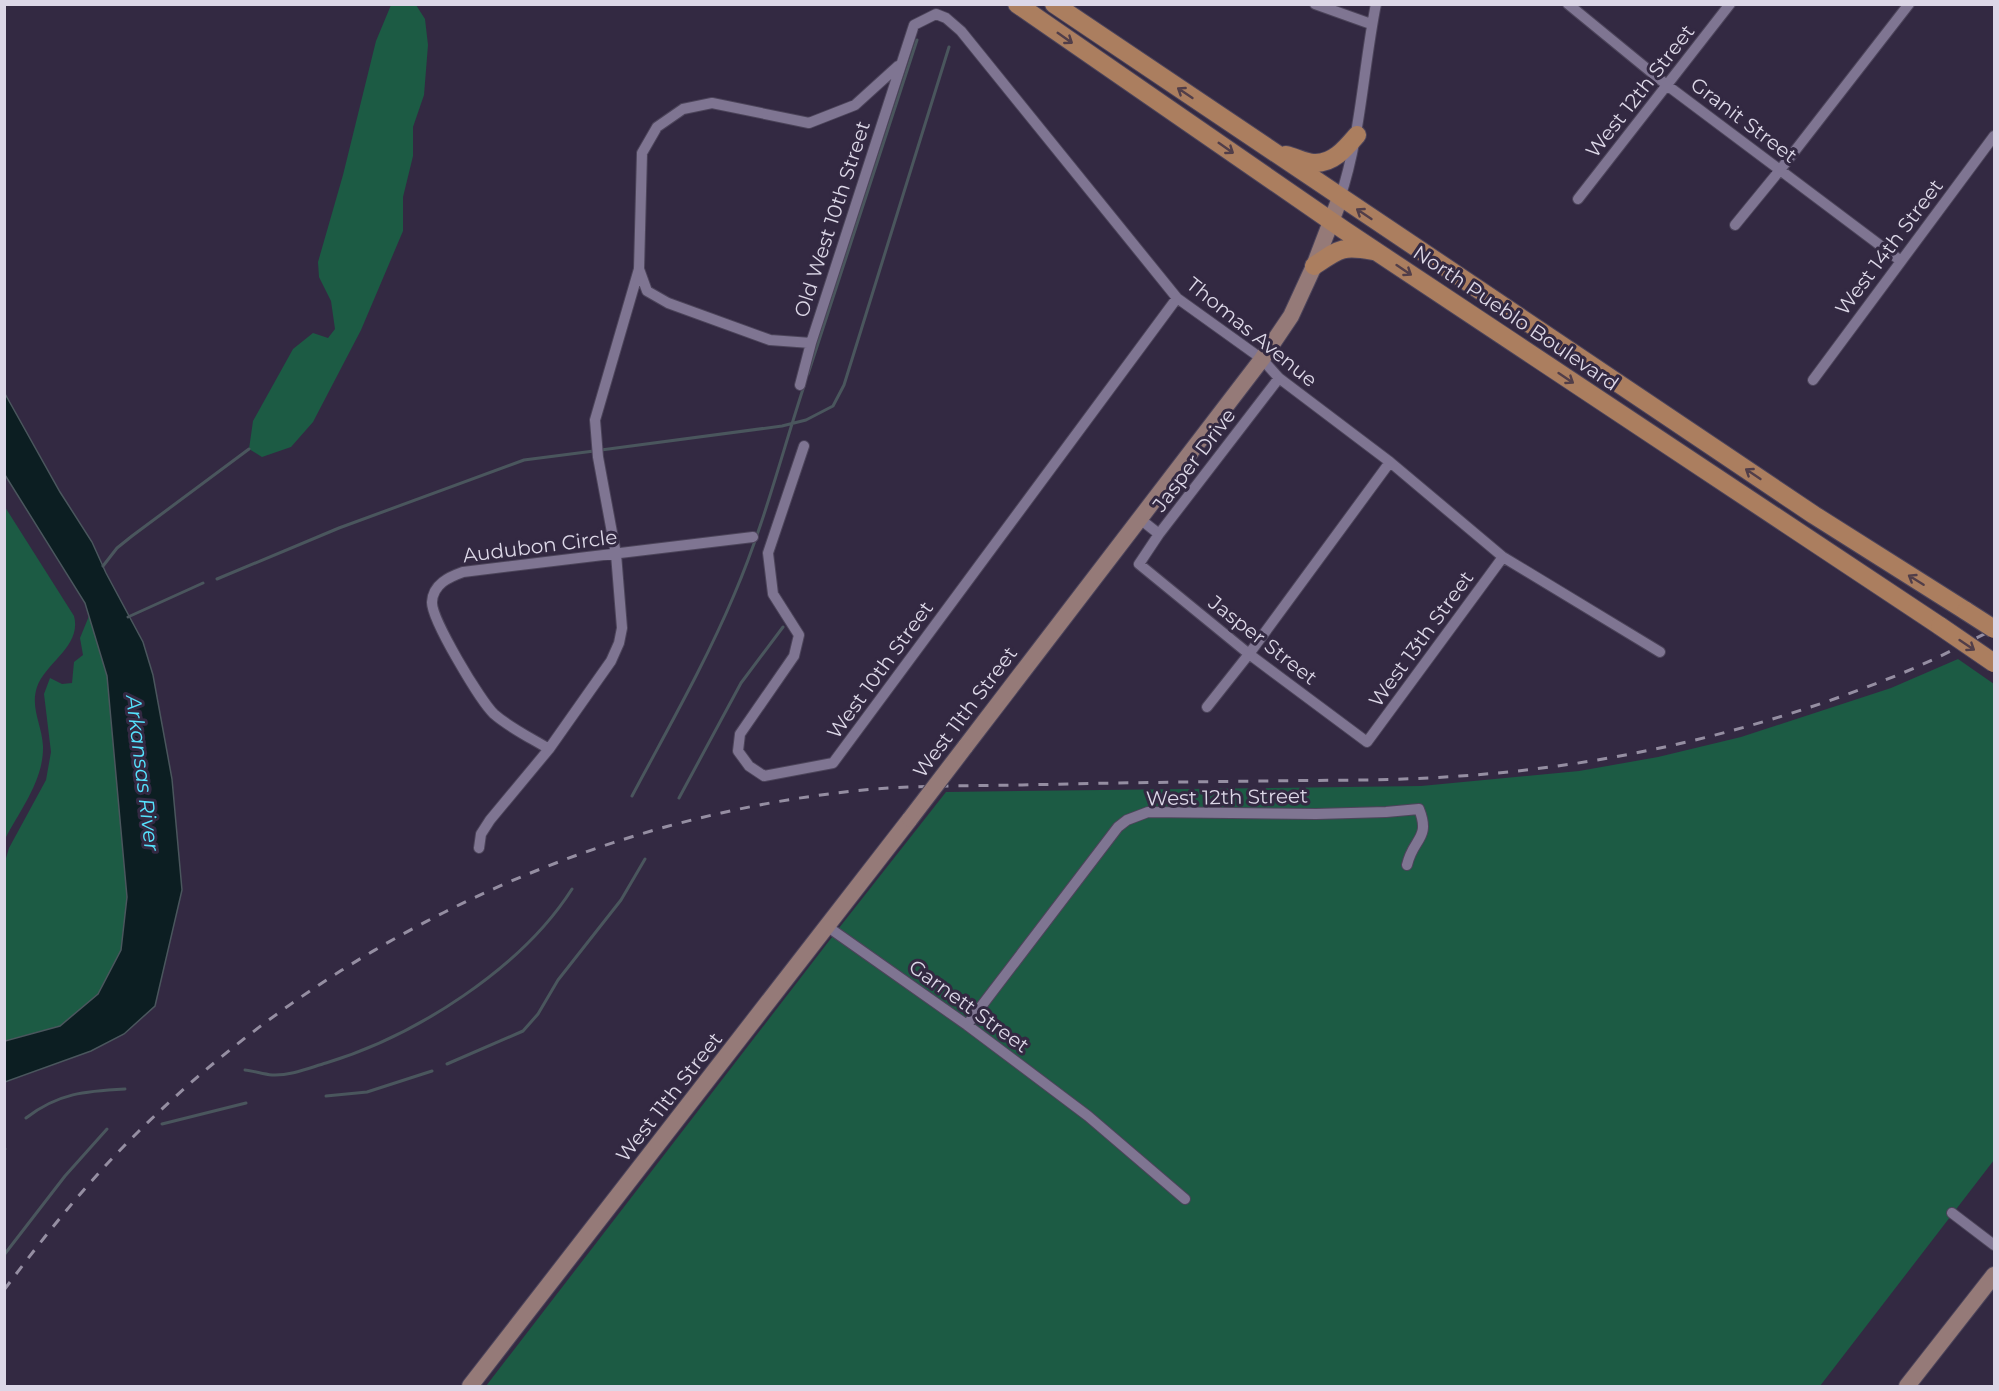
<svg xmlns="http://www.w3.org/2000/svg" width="1999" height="1391" font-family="Montserrat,sans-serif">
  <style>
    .green { fill: #1c5b44 }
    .water { fill: #0c1e22; stroke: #4a565d; stroke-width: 1.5 }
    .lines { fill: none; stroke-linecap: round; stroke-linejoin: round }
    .stream { stroke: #4a565d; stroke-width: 3 }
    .street-casing { stroke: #4c445a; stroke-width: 12 }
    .secondary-casing { stroke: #4c445a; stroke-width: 18 }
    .primary-casing { stroke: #4c445a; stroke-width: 20 }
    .street { stroke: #7f7592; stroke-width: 10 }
    .secondary { stroke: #957a78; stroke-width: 16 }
    .primary { stroke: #ab7e5f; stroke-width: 18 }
    .rail { stroke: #958ea2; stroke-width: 3; stroke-dasharray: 10 10; stroke-linecap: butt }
    .secondary-bridge-casing { stroke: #4c445a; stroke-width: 18; stroke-linecap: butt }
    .primary-bridge-casing { stroke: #4c445a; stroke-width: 20; stroke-linecap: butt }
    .secondary-bridge { stroke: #957a78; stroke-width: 16 }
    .primary-bridge { stroke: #ab7e5f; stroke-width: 18 }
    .oneway { stroke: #513e49 }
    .labels { text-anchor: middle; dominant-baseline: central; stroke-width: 6; stroke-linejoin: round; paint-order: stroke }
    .street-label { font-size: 20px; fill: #dcd7e7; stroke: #332942 }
    .water-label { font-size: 21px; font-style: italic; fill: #55e3fe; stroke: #332942 }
  </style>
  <rect width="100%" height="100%" fill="#332942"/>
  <path class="green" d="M 391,5 L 416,5 L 425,19 L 428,45 L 424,95 L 413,127 L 413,156 L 403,197 L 403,231 L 361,330 L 313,422 L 291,447 L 262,457 L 249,449 L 253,421 L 293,349 L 313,333 L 328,338 L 335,329 L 331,301 L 319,277 L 318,262 L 343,175 L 376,41 Z
    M 5,507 L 74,616 C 82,646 46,662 37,687 C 30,708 42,725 43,746 C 44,780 20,810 5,839 Z
    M 89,616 L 107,677 L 127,897 L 121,950 L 98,994 L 60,1026 L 5,1041 L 4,865 L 9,848 L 46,780 L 51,752 L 44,694 L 50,678 L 62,684 L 72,683 L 74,662 L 83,655 L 80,638 Z
    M 1958,659 L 1994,684 L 1994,1160 L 1820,1386 L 486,1386 L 839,928 L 946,792 L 1421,786 L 1579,771 L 1658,757 L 1741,737 L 1891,688 Z"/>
  <path class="water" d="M 4,392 L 60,492 L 92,542 L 106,573 L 143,642 L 153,675 L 172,779 L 182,890 L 155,1006 L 124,1034 L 91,1051 L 5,1082 L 5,1041 L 60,1026 L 98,994 L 121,950 L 127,897 L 107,676 L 85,603 L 5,475 Z"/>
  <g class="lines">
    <path class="stream" d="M 808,374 L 917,40
      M 601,450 L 782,426 L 806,420 L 833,406 L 844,385 L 949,47
      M 103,566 L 117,548 L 132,536 L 249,449
      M 217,579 L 339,528 L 524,460 L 594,451
      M 128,617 L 203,583
      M 632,796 C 667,730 705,664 734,595 C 763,528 781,456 804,386
      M 679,798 L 741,683 L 783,627
      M 447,1064 L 523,1031 L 538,1014 L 558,980 L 621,900 L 645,859
      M 245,1070 C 254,1071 263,1074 272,1075 C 290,1076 309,1068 326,1063 C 415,1036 521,969 572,889
      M 326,1096 L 367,1092 L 432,1071
      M 26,1118 C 58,1093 86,1091 125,1089
      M 162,1124 L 246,1103
      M 4,1150 L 5,1149
      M 4,1255 L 65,1176 L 107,1129"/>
    <defs>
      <path id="street" d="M 1315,4 L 1371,24
        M 1568,4 L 1668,86 L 1901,261
        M 1340,198 C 1361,135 1363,69 1376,4
        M 1578,199 L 1730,4
        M 1735,225 L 1780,170 L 1909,4
        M 811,343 L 770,340 L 668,303 L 647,291 L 639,269 L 642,153 L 657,127 L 683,109 L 712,103 L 809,123 L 855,105 L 898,66
        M 1279,378 L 1159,534 L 1139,564 L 1249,654 L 1367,742 L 1503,557
        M 1813,380 L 1994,136
        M 800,385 L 811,343 L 914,25 L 936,14 L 946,18 L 961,31 L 1177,298 L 1262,359 L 1279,378 L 1390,462 L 1503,557 L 1660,652
        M 804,446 L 768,553 L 773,594 L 799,635 L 794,656 L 740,734 L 738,751 L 749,766 L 764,776 L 833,763 L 1177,298
        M 1140,519 L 1159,534
        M 1207,707 L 1249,654 L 1390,462
        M 549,749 C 531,738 510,728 494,714 C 481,702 431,619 432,602 C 433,584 449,577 463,572 L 753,537
        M 479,848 L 481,834 L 490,820 L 549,749 L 611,661 L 619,643 L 622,628 L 616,554 L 598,457 L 595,420 L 639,269
        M 828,927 L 967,1025 L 1088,1116 L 1185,1199
        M 967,1025 L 1118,827 L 1127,820 L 1148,812 L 1316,814 L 1386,812 L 1419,809 C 1431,839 1413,838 1407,865
        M 1952,1213 L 1994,1245"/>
      <path id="secondary" d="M 965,747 L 1262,359 L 1291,316 L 1314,266 L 1340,198
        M 470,1386 L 910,819
        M 1907,1386 L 1994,1275"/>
      <path id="primary" d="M 1017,4 L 1344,230 L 1940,626
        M 1054,4 L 1814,515 L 1966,611
        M 1286,155 C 1295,157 1306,163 1314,163 C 1333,164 1346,148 1357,135
        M 1314,266 C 1339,249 1342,245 1373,251"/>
    </defs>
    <use href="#street" class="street-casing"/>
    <use href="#secondary" class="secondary-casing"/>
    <use href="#primary" class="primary-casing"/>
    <use href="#street" class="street"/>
    <use href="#secondary" class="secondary"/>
    <use href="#primary" class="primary"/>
    <path class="rail" d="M 4,1290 C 46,1234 89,1180 139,1131 C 326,946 575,825 836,793 C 897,785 960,786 1022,785 C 1102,783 1182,782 1263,781 C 1328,780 1394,781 1460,776 C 1612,766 1764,730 1905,672 C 1936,659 1965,644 1994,629"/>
    <defs>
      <path id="secondary-bridge" d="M 910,819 L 965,747"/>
      <path id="primary-bridge" d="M 1966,611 L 1994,629
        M 1940,626 L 1994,663"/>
    </defs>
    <use href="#secondary-bridge" class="secondary-bridge-casing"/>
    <use href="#primary-bridge" class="primary-bridge-casing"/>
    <use href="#secondary-bridge" class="secondary-bridge"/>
    <use href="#primary-bridge" class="primary-bridge"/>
  </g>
  <defs><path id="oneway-shaft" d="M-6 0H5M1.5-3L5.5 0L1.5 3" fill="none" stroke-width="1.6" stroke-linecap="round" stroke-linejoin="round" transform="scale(1.5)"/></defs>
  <g class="oneway">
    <use href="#oneway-shaft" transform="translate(1065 38) rotate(35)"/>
    <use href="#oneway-shaft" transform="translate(1185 93) rotate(-146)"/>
    <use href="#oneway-shaft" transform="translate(1226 148) rotate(35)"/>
    <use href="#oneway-shaft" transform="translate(1364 214) rotate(-146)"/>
    <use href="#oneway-shaft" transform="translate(1404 270) rotate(34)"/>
    <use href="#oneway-shaft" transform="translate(1566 378) rotate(34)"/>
    <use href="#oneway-shaft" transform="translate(1753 474) rotate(-146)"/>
    <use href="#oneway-shaft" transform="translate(1916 580) rotate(-148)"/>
    <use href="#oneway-shaft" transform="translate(1967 645) rotate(34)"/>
  </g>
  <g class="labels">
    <g class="street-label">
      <text transform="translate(1640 91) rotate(-52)">West 12th Street</text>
      <text transform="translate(1744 120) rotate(37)">Granit Street</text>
      <text transform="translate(832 219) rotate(-72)">Old West 10th Street</text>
      <text transform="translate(1889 247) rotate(-53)">West 14th Street</text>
      <text transform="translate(1516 318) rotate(34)">North Pueblo Boulevard</text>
      <text transform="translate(1252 332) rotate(39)">Thomas Avenue</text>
      <text transform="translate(1194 460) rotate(-53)">Jasper Drive</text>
      <text transform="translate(540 546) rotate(-7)">Audubon Circle</text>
      <text transform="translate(1421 639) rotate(-54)">West 13th Street</text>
      <text transform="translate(1263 640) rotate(38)">Jasper Street</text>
      <text transform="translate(880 670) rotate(-54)">West 10th Street</text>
      <text transform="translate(965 712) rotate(-53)">West 11th Street</text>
      <text transform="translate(1227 797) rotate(-1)">West 12th Street</text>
      <text transform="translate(969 1006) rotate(36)">Garnett Street</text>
      <text transform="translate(669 1097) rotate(-52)">West 11th Street</text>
    </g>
    <g class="water-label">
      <text transform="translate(143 773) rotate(83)">Arkansas River</text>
    </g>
  </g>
  <rect width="1999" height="1391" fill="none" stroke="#dcd7e7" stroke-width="12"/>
</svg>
